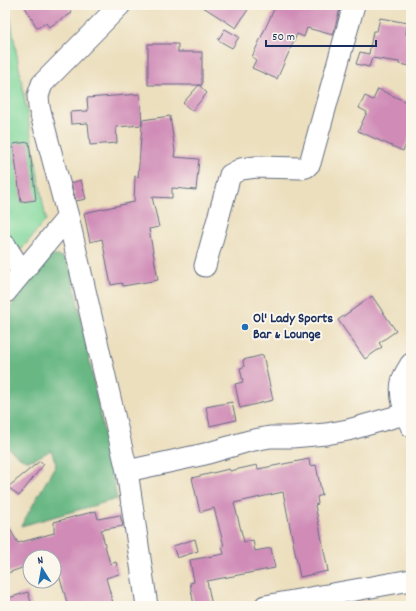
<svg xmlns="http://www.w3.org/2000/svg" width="416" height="611" font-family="Dekko,sans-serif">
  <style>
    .green { fill: #82d89c; stroke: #4e847d }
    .forest { fill: #69b884; stroke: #427471 }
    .building { fill: #d08cb7 }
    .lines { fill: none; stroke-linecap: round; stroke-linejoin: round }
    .minor-casing { stroke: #646d80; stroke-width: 23 }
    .minor { stroke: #fff; stroke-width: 21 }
    .poi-dot { fill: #1f6fb2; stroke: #fbf7ec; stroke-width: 1.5 }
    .labels { text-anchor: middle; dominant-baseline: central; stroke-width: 4; stroke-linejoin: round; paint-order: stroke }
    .poi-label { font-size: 14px; font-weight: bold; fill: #1b2f5e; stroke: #fbf7ec; text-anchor: start }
  </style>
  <rect width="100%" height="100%" fill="#fbf7ec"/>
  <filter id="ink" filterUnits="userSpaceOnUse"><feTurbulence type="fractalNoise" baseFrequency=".025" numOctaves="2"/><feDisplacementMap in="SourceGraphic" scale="8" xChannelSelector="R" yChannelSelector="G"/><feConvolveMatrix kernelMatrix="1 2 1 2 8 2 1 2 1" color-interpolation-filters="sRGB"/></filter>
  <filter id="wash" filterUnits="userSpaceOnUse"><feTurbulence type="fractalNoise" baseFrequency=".012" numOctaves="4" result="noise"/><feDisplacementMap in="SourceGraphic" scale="16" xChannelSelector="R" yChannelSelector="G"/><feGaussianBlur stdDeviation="0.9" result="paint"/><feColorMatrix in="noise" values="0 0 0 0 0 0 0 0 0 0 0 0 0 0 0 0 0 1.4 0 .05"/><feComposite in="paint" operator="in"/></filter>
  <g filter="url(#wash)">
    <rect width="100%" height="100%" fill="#ecdfbe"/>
    <path class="green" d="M 5,5 L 8,5 L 46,220 L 5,269 Z"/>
    <path class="forest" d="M 50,256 C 66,255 67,259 72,273 L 117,499 L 21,526 L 56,464 L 51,450 C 26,465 26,463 5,445 L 5,316 L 41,262 Z"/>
    <g id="blocks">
      <path class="building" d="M 24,5 L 67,5 L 72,13 L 49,27 L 46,23 L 37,28 Z
        M 200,5 L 251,5 L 236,28 Z
        M 276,5 L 341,5 L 333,35 L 307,28 L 304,37 L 297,34 L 277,79 L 252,68 L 256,60 L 252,57 Z
        M 380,18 L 408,23 L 406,34 L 411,35 L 411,66 L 399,64 L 399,62 L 372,58 L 369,67 L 356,64 L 360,52 L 369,54 L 373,31 L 377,31 Z
        M 225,29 L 239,37 L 232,48 L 218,40 Z
        M 148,44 L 178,44 L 178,52 L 202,52 L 202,85 L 148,85 Z
        M 199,85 L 207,93 L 192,111 L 183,103 Z
        M 378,89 L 411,104 L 411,135 L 403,151 L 358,131 L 367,112 L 359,108 L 365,96 L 373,100 Z
        M 140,94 L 142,125 L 142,120 L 170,116 L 175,151 L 174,157 L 199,159 L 196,190 L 172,188 L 172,198 L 152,197 L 159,227 L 149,229 L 158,280 L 123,286 L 122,283 L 111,285 L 102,239 L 90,242 L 84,213 L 134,202 L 135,176 L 138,177 L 142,125 L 116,127 L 117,143 L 90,145 L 88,123 L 71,124 L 70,112 L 88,111 L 87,98 Z
        M 29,142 L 36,200 L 21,202 L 13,144 Z
        M 81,180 L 86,199 L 76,201 L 71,183 Z
        M 372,296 L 396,331 L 379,343 L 382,347 L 365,359 L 338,320 Z
        M 263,355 L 273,400 L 240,408 L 235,384 L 243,382 L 240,368 L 244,367 L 243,360 Z
        M 232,402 L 236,420 L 210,426 L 206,407 Z
        M 309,459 L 310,466 L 316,465 L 322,495 L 317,497 L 318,504 L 315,505 L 328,571 L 300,577 L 283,492 L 234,503 L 244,542 L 253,540 L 255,551 L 271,548 L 275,568 L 207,581 L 212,606 L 194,606 L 190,583 L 194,582 L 190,560 L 224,554 L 222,547 L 224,546 L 214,508 L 200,512 L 192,478 L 229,469 L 230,471 L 257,465 L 258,469 Z
        M 40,461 L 44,464 L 19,496 L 8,487 Z
        M 96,511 L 98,519 L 120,515 L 123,526 L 101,530 L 110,564 L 116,562 L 119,574 L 106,578 L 113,603 L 104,606 L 68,606 L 59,575 L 54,576 L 54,557 L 30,557 L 30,565 L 5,574 L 5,520 L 18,543 L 54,533 L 54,522 Z
        M 195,539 L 198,551 L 177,558 L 173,546 Z
        M 28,592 L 32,606 L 5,606 L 5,599 Z"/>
    </g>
  </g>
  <g filter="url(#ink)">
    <use href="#blocks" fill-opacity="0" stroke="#646d80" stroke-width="1"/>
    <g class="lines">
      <defs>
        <path id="minor" d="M 120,5 L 42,84 L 38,96 L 39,107 L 68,217 L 127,471 L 147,606
          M 5,245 L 22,272
          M 205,266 L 230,175 L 241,169 L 256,167 L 301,168 L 306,167 L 310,163 L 354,5
          M 5,293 L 68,217
          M 411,426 C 405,413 399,396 402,382 C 403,376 408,369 411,364
          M 127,471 L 205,454 L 249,441 L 270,437 L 292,437 L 326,434 L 348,430 L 405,414
          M 265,606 L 411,580"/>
      </defs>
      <use href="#minor" class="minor-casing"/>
      <use href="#minor" class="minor"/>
    </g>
  </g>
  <circle class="poi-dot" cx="245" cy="327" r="4"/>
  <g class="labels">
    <g class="poi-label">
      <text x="253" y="319">Ol' Lady Sports<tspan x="253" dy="16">Bar &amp; Lounge</tspan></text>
    </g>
  </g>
  <rect width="416" height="611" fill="none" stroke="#fbf7ec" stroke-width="20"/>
  <g transform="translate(42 569) rotate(349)"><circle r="19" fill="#fbf7ec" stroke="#a1a7b3"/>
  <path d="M0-3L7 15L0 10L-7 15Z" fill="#1f6fb2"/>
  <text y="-6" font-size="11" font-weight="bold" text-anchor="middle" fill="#1b2f5e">N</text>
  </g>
  <path d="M266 40v6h110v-6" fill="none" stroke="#1b2f5e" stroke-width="2"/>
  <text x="272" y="40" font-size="12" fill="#1b2f5e" stroke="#fbf7ec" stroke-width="3" paint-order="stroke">50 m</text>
</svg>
